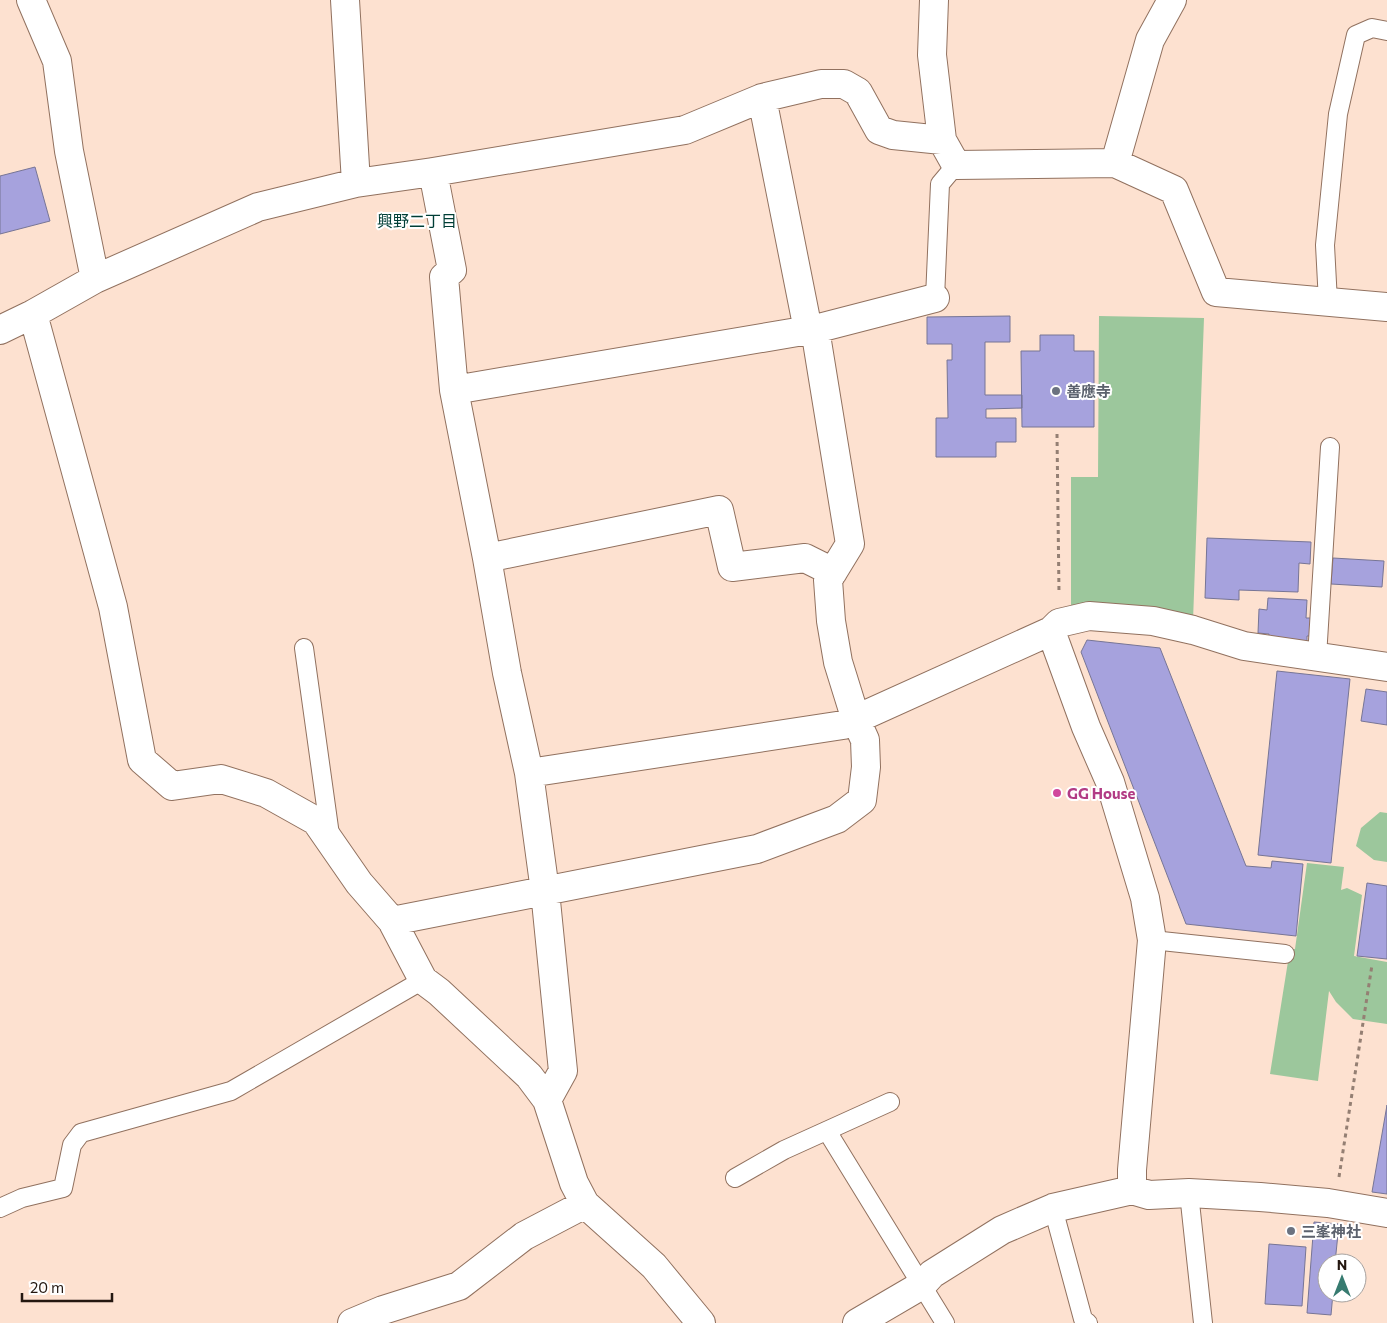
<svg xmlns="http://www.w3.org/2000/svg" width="1387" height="1323" font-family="Commissioner,'Noto Sans JP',sans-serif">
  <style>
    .green { fill: #9cc79c }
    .building { fill: #a6a2dd; stroke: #777595 }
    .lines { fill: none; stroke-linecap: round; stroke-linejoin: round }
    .lane-casing { stroke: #91715f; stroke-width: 20 }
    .street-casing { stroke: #91715f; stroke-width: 30 }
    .path { stroke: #947f73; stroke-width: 3; stroke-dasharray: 4 4; stroke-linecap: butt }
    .lane { stroke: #fff; stroke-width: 18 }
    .street { stroke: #fff; stroke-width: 28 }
    .worship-dot { fill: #6b7280; stroke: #fff; stroke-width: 2 }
    .hotel-dot { fill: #d1479c; stroke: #fff; stroke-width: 2 }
    .labels { text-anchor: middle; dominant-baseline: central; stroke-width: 4; stroke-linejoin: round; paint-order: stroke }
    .worship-label { font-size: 15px; font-weight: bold; fill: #5b616d; stroke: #fff; text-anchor: start }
    .hotel-label { font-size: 15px; font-weight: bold; fill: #b23c85; stroke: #fff; text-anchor: start }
    .neighbourhood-label { font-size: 16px; fill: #003e36; stroke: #fff }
  </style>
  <rect width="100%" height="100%" fill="#fde1d0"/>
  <path class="green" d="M 1099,316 L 1204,318 L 1193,621 L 1071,606 L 1071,477 L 1098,477 Z
    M 1380,812 L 1387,813 L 1387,862 L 1374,860 L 1356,846 L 1361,828 Z
    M 1307,863 L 1344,867 L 1341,890 L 1347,888 L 1362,895 L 1354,956 L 1387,962 L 1387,1024 L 1353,1019 L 1336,1002 L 1329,991 L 1318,1081 L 1270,1074 L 1290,949 L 1295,949 Z"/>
  <path class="building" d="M 35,167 L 50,221 L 0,234 L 0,176 Z
    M 1010,316 L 1010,342 L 985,342 L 985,395 L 1022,395 L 1022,408 L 986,409 L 986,418 L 1016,418 L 1016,442 L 996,442 L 996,457 L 936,457 L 936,418 L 948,418 L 947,360 L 952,360 L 952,344 L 927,344 L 927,317 Z
    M 1040,335 L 1074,335 L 1074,351 L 1094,351 L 1094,427 L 1022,427 L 1021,351 L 1040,351 Z
    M 1207,538 L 1311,542 L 1310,564 L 1299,563 L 1298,592 L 1239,590 L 1239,600 L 1205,598 Z
    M 1333,558 L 1384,561 L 1382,587 L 1331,584 Z
    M 1268,598 L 1307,600 L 1306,618 L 1312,618 L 1312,636 L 1307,636 L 1307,643 L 1268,641 L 1269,634 L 1258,633 L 1259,609 L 1267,610 Z
    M 1087,640 L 1160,648 L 1246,866 L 1271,868 L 1272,861 L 1303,864 L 1296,936 L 1186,924 L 1081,652 Z
    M 1277,671 L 1350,679 L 1331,863 L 1258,855 Z
    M 1366,689 L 1387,692 L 1387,725 L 1361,721 Z
    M 1367,883 L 1387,886 L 1387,959 L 1357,956 Z
    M 1387,1105 L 1387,1194 L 1372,1192 Z
    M 1314,1222 L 1339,1224 L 1335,1263 L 1327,1263 L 1327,1293 L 1333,1293 L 1331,1315 L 1307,1313 Z
    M 1269,1244 L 1306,1247 L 1302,1306 L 1265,1304 Z"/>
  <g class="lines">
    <defs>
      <path id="lane" d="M 935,298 L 940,184 L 956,165
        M 1328,302 L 1325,245 L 1338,114 L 1356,35 L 1372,28 L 1387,31
        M 304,648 L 330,835
        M 1317,657 L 1330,447
        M 1152,940 L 1285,954
        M 827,1131 L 945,1323
        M 735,1178 L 784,1150 L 890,1102
        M 1189,1193 L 1203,1323
        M 0,1208 L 22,1198 L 63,1188 L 72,1145 L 81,1133 L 231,1091 L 423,980
        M 1053,1208 L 1083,1319 L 1088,1323"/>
      <path id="street" d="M 31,0 L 57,61 L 69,151 L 95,279
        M 345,0 L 356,183
        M 934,0 L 932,55 L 942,140 L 956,165 L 1115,163 L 1174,190 L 1216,292 L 1387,307
        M 762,98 L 808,330
        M 1115,163 L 1150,40 L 1172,0
        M 433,172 L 452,270 L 444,277 L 454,390 L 487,558 L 507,673 L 529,773 L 545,891 L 563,1071 L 547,1100
        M 33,314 L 113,607 L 142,760 L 172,786 L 221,779 L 266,793 L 316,821 L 359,883 L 392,921 L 423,980 L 439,992 L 529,1076 L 547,1100 L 574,1183 L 585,1204 L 654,1266 L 701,1323
        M 0,330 L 33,314 L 95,279 L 258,207 L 356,183 L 433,172 L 685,130 L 762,98 L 821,84 L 844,84 L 858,92 L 879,130 L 893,135 L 942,140
        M 454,390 L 815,329 L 935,298
        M 487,558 L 719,510 L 732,567 L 805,558 L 833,572
        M 1051,631 L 1086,727 L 1110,782 L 1145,898 L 1152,940 L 1132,1170 L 1132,1190
        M 529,773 L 843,725 L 1051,631 L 1059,623 L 1089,616 L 1153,621 L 1193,630 L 1244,646 L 1387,667
        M 392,921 L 757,849 L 837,819 L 862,800 L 866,767 L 865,740 L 856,720 L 838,662 L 831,621 L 828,580 L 850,544 L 815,329
        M 352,1323 L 383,1310 L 459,1286 L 524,1236 L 585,1204
        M 857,1323 L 922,1285 L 932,1274 L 1002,1230 L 1053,1208 L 1132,1190 L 1149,1195 L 1189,1193 L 1260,1197 L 1328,1203 L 1387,1213"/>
    </defs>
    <use href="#lane" class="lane-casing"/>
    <use href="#street" class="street-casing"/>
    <path class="path" d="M 1057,434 L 1059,593
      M 1339,1177 L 1372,965"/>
    <use href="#lane" class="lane"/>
    <use href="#street" class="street"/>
  </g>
  <g class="worship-dot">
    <circle cx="1056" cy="391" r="5"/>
    <circle cx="1291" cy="1231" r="5"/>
  </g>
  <circle class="hotel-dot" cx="1057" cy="793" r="5"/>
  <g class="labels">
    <g class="worship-label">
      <text x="1066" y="391">善應寺</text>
      <text x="1301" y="1231">三峯神社</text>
    </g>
    <g class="hotel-label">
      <text x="1067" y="793">GG House</text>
    </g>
    <g class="neighbourhood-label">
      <text x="417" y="220">興野二丁目</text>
    </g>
  </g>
  <g transform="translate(1342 1278)"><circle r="24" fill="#ffffff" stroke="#a7a29f"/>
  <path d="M0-4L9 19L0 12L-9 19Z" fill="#377b70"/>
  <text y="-8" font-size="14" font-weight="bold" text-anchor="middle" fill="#241710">N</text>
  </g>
  <path d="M22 1293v8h90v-8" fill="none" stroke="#241710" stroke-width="2.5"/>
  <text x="30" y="1293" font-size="15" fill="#241710" stroke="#ffffff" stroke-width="4" paint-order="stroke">20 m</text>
</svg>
